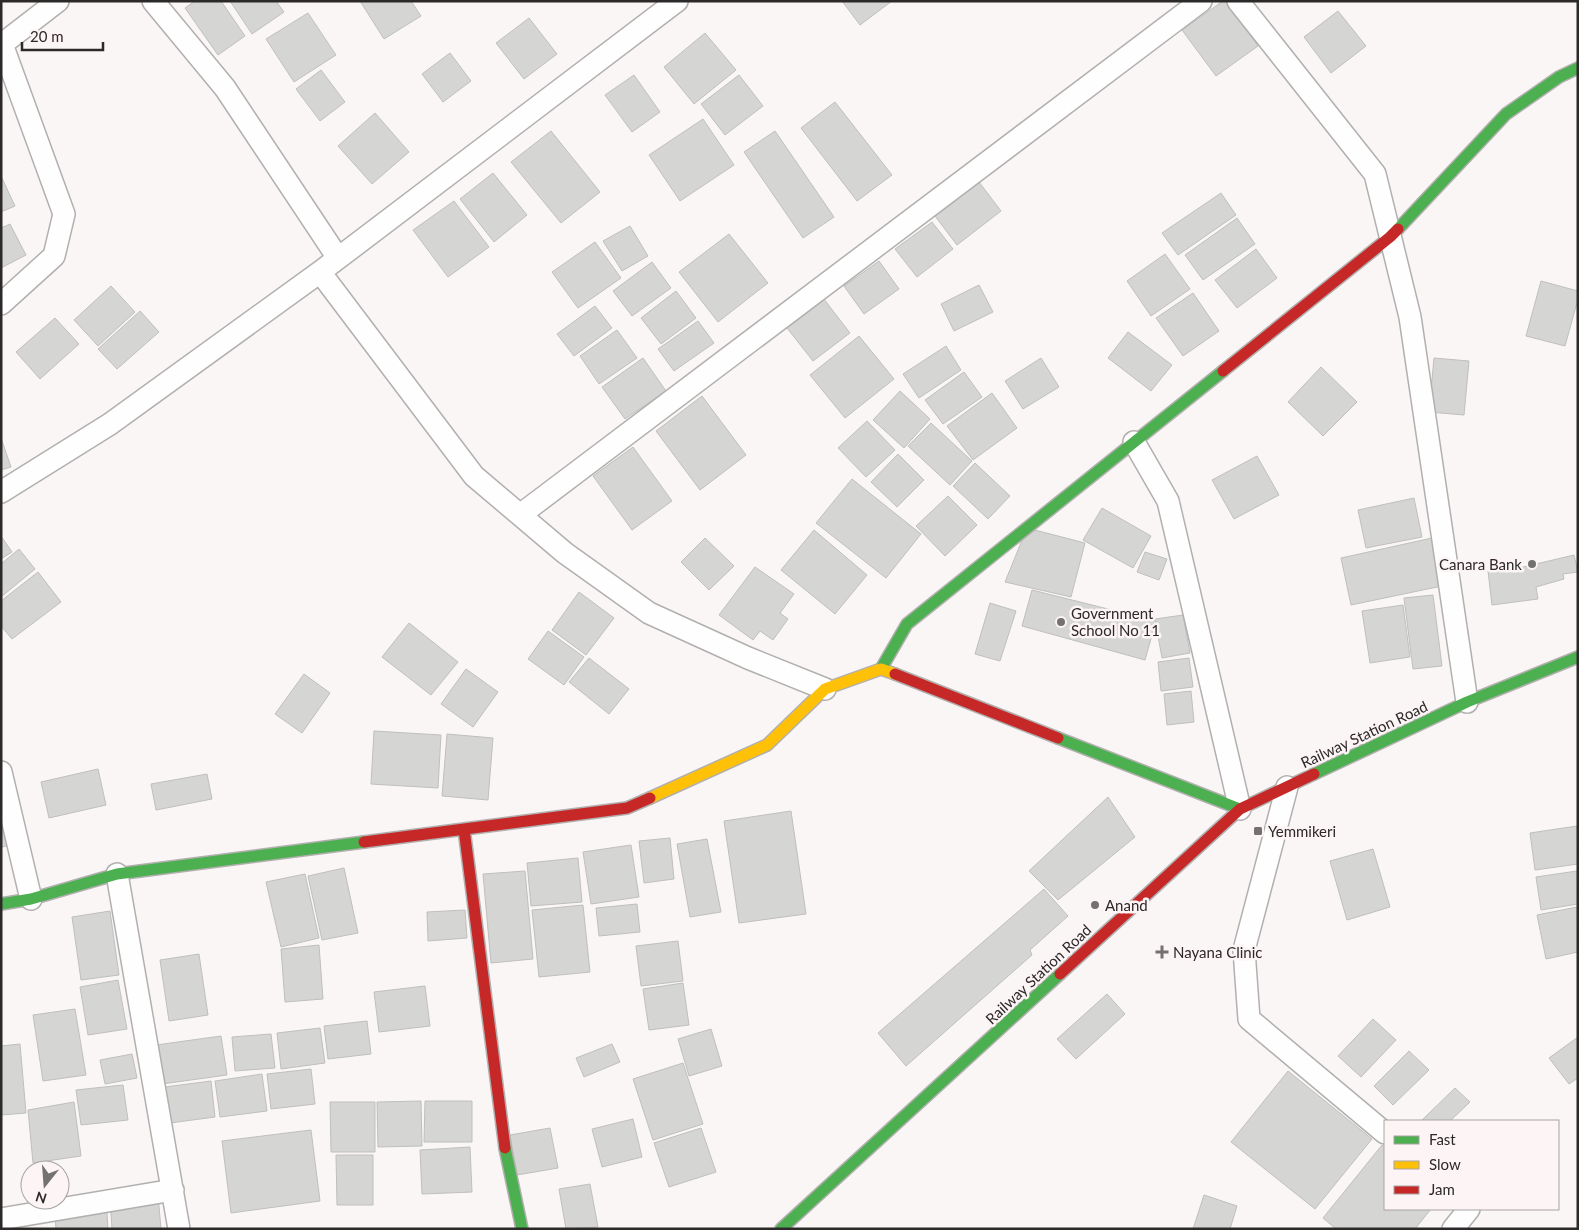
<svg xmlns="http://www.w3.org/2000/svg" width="1579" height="1230" font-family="Lato,sans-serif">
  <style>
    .building { fill: #d5d5d4; stroke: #bfbfbe }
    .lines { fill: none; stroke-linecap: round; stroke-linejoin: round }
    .street-casing { stroke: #b2afaf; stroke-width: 24 }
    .fast-casing { stroke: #b2afaf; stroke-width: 14 }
    .slow-casing { stroke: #b2afaf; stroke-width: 14 }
    .jam-casing { stroke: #b2afaf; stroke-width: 14 }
    .street { stroke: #fefefe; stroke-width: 21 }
    .fast { stroke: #4caf50; stroke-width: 11 }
    .slow { stroke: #ffc107; stroke-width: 11 }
    .jam { stroke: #c62828; stroke-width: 11 }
    .poi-dot { fill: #747171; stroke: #fcf4f5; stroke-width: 2 }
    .labels { text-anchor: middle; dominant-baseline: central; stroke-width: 5; stroke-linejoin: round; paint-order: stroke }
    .poi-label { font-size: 15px; fill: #2c2929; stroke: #fcf4f5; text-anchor: start }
    .street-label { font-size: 15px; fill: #2c2929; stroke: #fcf4f5 }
  </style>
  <rect width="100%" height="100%" fill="#faf6f6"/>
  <path class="building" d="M 195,1 L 221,1 L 245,36 L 218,55 L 185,8 Z
    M 230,1 L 276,1 L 284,12 L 252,34 Z
    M 360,1 L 411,1 L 421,16 L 384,39 Z
    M 842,1 L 892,1 L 860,25 Z
    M 1223,1 L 1226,1 L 1258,46 L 1216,76 L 1182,30 Z
    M 1338,11 L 1366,46 L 1331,73 L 1304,37 Z
    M 308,13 L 336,55 L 294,82 L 266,39 Z
    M 529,18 L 557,54 L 524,79 L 496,43 Z
    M 705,33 L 736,70 L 694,104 L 664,67 Z
    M 450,53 L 471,81 L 443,102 L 422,74 Z
    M 321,70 L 345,102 L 320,121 L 296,89 Z
    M 634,75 L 660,112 L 632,132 L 605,95 Z
    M 739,75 L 763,106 L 725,135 L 701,104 Z
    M 835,102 L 892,175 L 857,201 L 801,128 Z
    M 375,113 L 409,152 L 372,184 L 338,146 Z
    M 703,119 L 734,165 L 680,201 L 649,155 Z
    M 551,131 L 600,192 L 561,223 L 511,162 Z
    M 775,131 L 834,217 L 803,238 L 744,152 Z
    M 493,173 L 527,215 L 494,242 L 460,199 Z
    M 1,176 L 15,206 L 1,212 Z
    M 979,182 L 1001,211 L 957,245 L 935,216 Z
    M 1221,193 L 1236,215 L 1178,255 L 1162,233 Z
    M 454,201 L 489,247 L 448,277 L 413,230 Z
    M 1237,218 L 1255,244 L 1203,280 L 1185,255 Z
    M 932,222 L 953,249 L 917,277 L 895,249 Z
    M 10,224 L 26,255 L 1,268 L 1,228 Z
    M 630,226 L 648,256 L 622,271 L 603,241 Z
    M 729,234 L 768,283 L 718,322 L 679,272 Z
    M 595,242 L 621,278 L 578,308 L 552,272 Z
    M 1256,249 L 1277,278 L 1237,308 L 1215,280 Z
    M 1165,254 L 1190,289 L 1151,316 L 1127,281 Z
    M 879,261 L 899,289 L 864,314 L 844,286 Z
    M 652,262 L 671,288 L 632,316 L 613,291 Z
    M 1541,281 L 1578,291 L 1578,299 L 1565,346 L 1526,336 Z
    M 979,285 L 993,312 L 954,331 L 941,304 Z
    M 111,286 L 135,312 L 98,346 L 74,320 Z
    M 676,291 L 696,318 L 661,344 L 641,318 Z
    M 1193,293 L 1219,331 L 1183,356 L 1156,318 Z
    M 820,294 L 850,333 L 813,361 L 783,323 Z
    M 595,306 L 612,328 L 574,356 L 557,334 Z
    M 140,311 L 159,332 L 117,369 L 98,349 Z
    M 55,318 L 79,344 L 40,379 L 16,352 Z
    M 698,321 L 714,343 L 674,371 L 658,349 Z
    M 617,330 L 637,358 L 599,384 L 580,356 Z
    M 1128,332 L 1172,365 L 1151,391 L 1108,358 Z
    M 859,336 L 894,379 L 845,418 L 810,375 Z
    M 946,346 L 961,370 L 919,398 L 903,374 Z
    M 643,358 L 666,391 L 625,419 L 602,387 Z
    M 1041,358 L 1059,387 L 1023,409 L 1005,381 Z
    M 1434,358 L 1469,361 L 1464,415 L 1429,412 Z
    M 1321,367 L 1357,402 L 1323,436 L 1288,402 Z
    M 964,372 L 982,397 L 943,424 L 925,400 Z
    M 900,391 L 930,419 L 904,448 L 873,420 Z
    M 992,393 L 1017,428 L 973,460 L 947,426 Z
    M 702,396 L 746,455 L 700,490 L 656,431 Z
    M 867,421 L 895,450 L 866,477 L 838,448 Z
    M 931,423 L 972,461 L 950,485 L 908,446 Z
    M 1,438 L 11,467 L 1,470 Z
    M 633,447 L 672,501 L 632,530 L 593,476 Z
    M 898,454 L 924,480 L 897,507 L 871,482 Z
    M 1257,456 L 1279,495 L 1234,519 L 1212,480 Z
    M 975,463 L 1010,496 L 988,519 L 953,486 Z
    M 852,479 L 921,534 L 886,578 L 816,523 Z
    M 948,496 L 977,525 L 945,556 L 916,526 Z
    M 1414,498 L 1422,537 L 1366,548 L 1358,510 Z
    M 1102,508 L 1151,536 L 1133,568 L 1083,540 Z
    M 1027,528 L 1085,543 L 1071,597 L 1005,582 Z
    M 814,530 L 867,575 L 835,614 L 781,570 Z
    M 1,536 L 12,552 L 1,559 Z
    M 705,538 L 734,566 L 709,590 L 681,562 Z
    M 1432,538 L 1442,586 L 1351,605 L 1341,558 Z
    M 19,549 L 35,569 L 1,597 L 1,564 Z
    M 1145,552 L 1167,559 L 1159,580 L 1137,572 Z
    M 1574,555 L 1578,572 L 1563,574 L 1564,579 L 1536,587 L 1538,599 L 1492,605 L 1488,571 L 1502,563 L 1519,568 Z
    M 755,567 L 794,594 L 780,613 L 788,619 L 773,640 L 760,631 L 753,640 L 719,615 Z
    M 38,572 L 61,602 L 12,639 L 1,626 L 1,601 Z
    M 1032,590 L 1156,621 L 1145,660 L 1022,626 Z
    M 579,592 L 614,618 L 586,655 L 552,630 Z
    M 1433,595 L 1442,666 L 1413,669 L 1404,598 Z
    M 990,603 L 1016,611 L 1000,661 L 975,654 Z
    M 1403,605 L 1410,657 L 1370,663 L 1362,611 Z
    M 1183,615 L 1190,653 L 1162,658 L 1155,619 Z
    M 409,623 L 458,662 L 431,695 L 382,657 Z
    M 548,631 L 584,657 L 564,685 L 528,659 Z
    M 589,658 L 629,689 L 609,714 L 569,682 Z
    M 1189,658 L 1193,687 L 1161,691 L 1158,662 Z
    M 466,669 L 498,692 L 473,727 L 441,704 Z
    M 304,674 L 330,693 L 302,733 L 275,714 Z
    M 1191,691 L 1194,722 L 1167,725 L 1164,694 Z
    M 374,731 L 441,735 L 438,788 L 371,784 Z
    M 447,734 L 493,738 L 488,800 L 442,796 Z
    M 98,769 L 106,805 L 49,818 L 41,782 Z
    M 207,774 L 212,799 L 156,810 L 151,784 Z
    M 1,787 L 12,845 L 1,847 Z
    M 1108,797 L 1135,837 L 1058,900 L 1029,871 Z
    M 791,811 L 806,914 L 739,923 L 724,821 Z
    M 1577,826 L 1578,864 L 1535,870 L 1530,833 Z
    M 670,838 L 674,879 L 644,883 L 639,841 Z
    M 707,839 L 721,912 L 690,917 L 677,844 Z
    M 631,845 L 639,897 L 591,904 L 583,852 Z
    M 1373,849 L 1390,907 L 1347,920 L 1330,861 Z
    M 578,858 L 582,902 L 531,906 L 527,863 Z
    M 344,868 L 358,933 L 322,940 L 308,876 Z
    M 525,871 L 533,959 L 491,963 L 483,874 Z
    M 1577,871 L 1578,904 L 1541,910 L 1536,877 Z
    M 305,874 L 319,938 L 281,947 L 266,882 Z
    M 1044,889 L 1068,916 L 1030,950 L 1032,955 L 906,1066 L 878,1033 Z
    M 637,904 L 640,932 L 599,936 L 596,908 Z
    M 583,905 L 590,972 L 539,977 L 532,910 Z
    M 1577,907 L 1578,952 L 1546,959 L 1537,915 Z
    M 465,910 L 467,938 L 428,941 L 427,912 Z
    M 110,911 L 119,975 L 81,980 L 72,917 Z
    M 678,941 L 683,981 L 641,986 L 636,946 Z
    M 319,945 L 323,999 L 285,1002 L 281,949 Z
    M 199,954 L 208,1015 L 169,1021 L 160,960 Z
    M 118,980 L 127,1029 L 88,1035 L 80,987 Z
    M 683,983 L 689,1025 L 649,1030 L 643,989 Z
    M 425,986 L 430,1026 L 379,1032 L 374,992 Z
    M 1107,994 L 1125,1014 L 1076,1059 L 1057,1039 Z
    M 75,1009 L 86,1075 L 43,1081 L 33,1015 Z
    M 1373,1019 L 1396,1040 L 1361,1077 L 1338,1056 Z
    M 367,1021 L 371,1054 L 328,1059 L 324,1026 Z
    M 320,1028 L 325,1063 L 281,1069 L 277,1033 Z
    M 711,1029 L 722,1066 L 689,1076 L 678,1039 Z
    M 271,1034 L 275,1068 L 235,1071 L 232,1037 Z
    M 221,1036 L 227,1075 L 162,1084 L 156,1045 Z
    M 1578,1037 L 1578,1078 L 1569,1084 L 1549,1058 Z
    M 20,1044 L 26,1113 L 1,1115 L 1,1046 Z
    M 612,1044 L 620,1062 L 584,1077 L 576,1058 Z
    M 1409,1051 L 1429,1070 L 1393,1105 L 1374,1086 Z
    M 132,1054 L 137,1078 L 105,1084 L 100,1060 Z
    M 683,1063 L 703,1124 L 653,1140 L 633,1079 Z
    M 311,1069 L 315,1104 L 271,1109 L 267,1074 Z
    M 1288,1071 L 1372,1139 L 1315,1209 L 1231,1142 Z
    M 262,1074 L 267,1111 L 220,1117 L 215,1081 Z
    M 211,1081 L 215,1117 L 170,1123 L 165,1087 Z
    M 123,1085 L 128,1120 L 81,1125 L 76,1090 Z
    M 1455,1088 L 1470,1102 L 1450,1121 L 1421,1121 Z
    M 421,1101 L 422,1146 L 378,1147 L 377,1102 Z
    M 425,1101 L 472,1101 L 472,1142 L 424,1142 Z
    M 74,1102 L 81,1156 L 33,1163 L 28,1110 Z
    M 330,1102 L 375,1102 L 375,1152 L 331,1152 Z
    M 633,1119 L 642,1157 L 602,1167 L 592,1129 Z
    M 550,1128 L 558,1168 L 517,1175 L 510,1135 Z
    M 701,1128 L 716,1172 L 669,1187 L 654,1143 Z
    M 311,1130 L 320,1201 L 231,1213 L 222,1141 Z
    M 1382,1145 L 1385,1147 L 1385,1209 L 1431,1209 L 1415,1229 L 1336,1229 L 1323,1218 Z
    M 470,1147 L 472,1192 L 422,1194 L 420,1150 Z
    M 336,1155 L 373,1155 L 373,1205 L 337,1205 Z
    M 590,1184 L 598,1227 L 566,1229 L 559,1189 Z
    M 158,1195 L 161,1229 L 112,1229 L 110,1198 Z
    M 1204,1195 L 1237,1206 L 1230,1229 L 1193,1229 Z
    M 106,1198 L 108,1229 L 56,1229 L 54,1202 Z"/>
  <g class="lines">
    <defs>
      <path id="street" d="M 153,1 L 225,88 L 338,258
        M 1238,1 L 1375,174 L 1410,317 L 1467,702
        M 1,45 L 58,1
        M 320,272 L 474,476 L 565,553 L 649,613 L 748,658 L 825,689
        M 1,304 L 54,256 L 64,214 L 2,44
        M 1134,442 L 1168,501 L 1240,809
        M 1,492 L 110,424 L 320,272 L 677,1
        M 520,515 L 1201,1
        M 1,772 L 31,899
        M 1287,787 L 1244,950 L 1249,1019 L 1385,1133
        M 117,874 L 179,1229
        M 1,1219 L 173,1190
        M 1453,1229 L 1469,1209"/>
      <path id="fast" d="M 1398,229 L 1506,114 L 1559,77 L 1578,68
        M 881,669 L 907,624 L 1223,371
        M 1058,738 L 1240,809
        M 1314,774 L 1467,702 L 1578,657
        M 1,904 L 31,899 L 117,874 L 364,842
        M 505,1148 L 522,1229
        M 781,1229 L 1060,974"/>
      <path id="slow" d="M 650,798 L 767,745 L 825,689 L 881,669 L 895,674"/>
      <path id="jam" d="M 1223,371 L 1390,237 L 1398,229
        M 895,674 L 1058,738
        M 464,829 L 505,1148
        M 364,842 L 627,808 L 650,798
        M 1060,974 L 1240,809 L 1314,774"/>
    </defs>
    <use href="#street" class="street-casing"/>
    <use href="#fast" class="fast-casing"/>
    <use href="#slow" class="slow-casing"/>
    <use href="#jam" class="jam-casing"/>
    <use href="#street" class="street"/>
    <use href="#fast" class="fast"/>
    <use href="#slow" class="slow"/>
    <use href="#jam" class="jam"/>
  </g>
  <g class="poi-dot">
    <circle cx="1532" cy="564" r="5"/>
    <circle cx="1061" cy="622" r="5"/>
    <rect x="1253" y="826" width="10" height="10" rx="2.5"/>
    <circle cx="1095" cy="905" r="5"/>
    <path d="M1159.5 944.5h5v5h5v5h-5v5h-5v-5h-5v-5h5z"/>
  </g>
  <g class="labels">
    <g class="poi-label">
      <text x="1522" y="564" text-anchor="end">Canara Bank</text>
      <text x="1071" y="613">Government<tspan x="1071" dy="17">School No 11</tspan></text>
      <text x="1268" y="831">Yemmikeri</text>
      <text x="1105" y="905">Anand</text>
      <text x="1173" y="952">Nayana Clinic</text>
    </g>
    <g class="street-label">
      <text transform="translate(1364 734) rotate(-25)">Railway Station Road</text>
      <text transform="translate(1038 974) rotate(-43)">Railway Station Road</text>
    </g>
  </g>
  <rect width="1579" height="1230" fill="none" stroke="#2c2929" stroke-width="5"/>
  <rect x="1384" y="1120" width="175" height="90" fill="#fcf4f5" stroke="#a9a3a3"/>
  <rect x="1394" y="1136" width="25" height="8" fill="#4caf50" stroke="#a9a3a3"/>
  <text x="1429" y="1145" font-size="15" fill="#2c2929">Fast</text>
  <rect x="1394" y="1161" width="25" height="8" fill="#ffc107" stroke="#a9a3a3"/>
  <text x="1429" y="1170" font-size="15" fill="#2c2929">Slow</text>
  <rect x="1394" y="1186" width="25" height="8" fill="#c62828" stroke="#a9a3a3"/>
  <text x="1429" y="1195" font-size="15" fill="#2c2929">Jam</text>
  <g transform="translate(45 1185) rotate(197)"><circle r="24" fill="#fcf4f5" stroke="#a9a3a3"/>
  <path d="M0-4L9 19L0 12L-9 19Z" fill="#747171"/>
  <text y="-8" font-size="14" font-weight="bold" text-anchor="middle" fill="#2c2929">N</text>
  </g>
  <path d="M22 42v8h81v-8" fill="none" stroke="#2c2929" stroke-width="2.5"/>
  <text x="30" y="42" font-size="15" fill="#2c2929" stroke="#fcf4f5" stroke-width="4" paint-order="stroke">20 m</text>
</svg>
